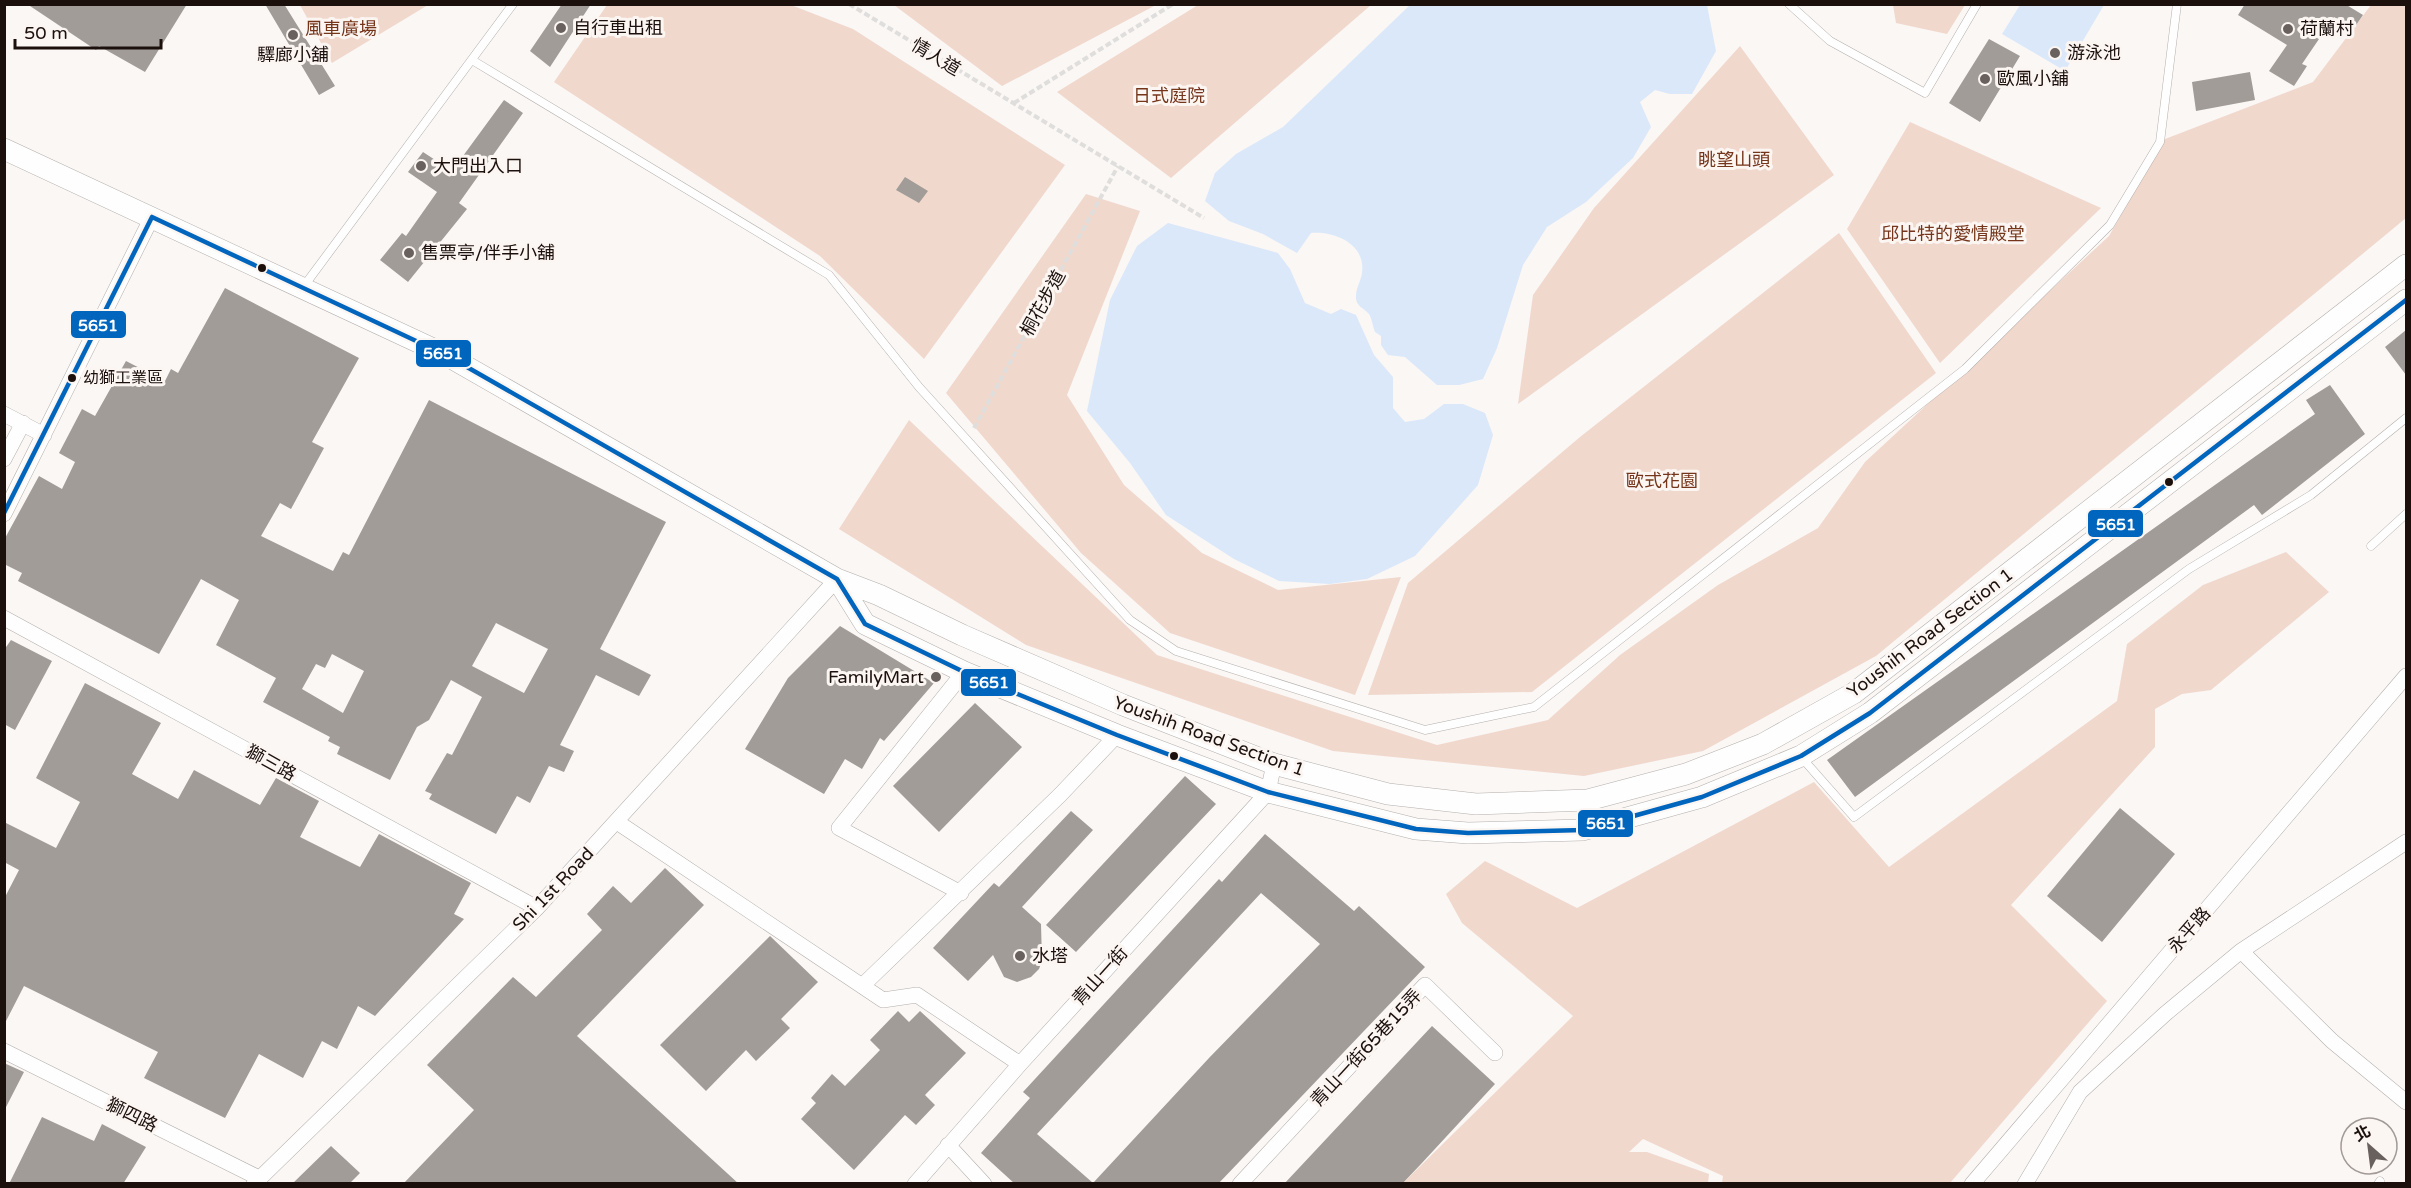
<svg xmlns="http://www.w3.org/2000/svg" width="2411" height="1188" font-family="'Varela Round','Noto Sans TC',sans-serif">
  <style>
    .green { fill: #f1d8cd }
    .water { fill: #dbe8f9 }
    .building { fill: #a19c98; fill-rule: evenodd }
    .lines { fill: none; stroke-linecap: round; stroke-linejoin: round }
    .lane-casing { stroke: #b5afac; stroke-width: 9 }
    .street-casing { stroke: #b5afac; stroke-width: 16 }
    .secondary-casing { stroke: #b5afac; stroke-width: 22 }
    .path { stroke: #dfdedc; stroke-width: 4; stroke-dasharray: 6 3; stroke-linecap: butt }
    .lane { stroke: #fefefe; stroke-width: 8 }
    .street { stroke: #fefefe; stroke-width: 15 }
    .secondary { stroke: #fefefe; stroke-width: 21 }
    .bus-1-casing { stroke: #fcf6f3; stroke-width: 9 }
    .bus-1 { stroke: #0065bd; stroke-width: 4.5 }
    .poi-dot { fill: #69615e; stroke: #fcf6f3; stroke-width: 2 }
    .bus-dot { fill: #1b100c; stroke: #fcf6f3; stroke-width: 2 }
    .labels { text-anchor: middle; dominant-baseline: central; stroke-width: 6; stroke-linejoin: round; paint-order: stroke }
    .bus-label { font-size: 16px; fill: #1b100c; stroke: #fcf6f3; text-anchor: start }
    .poi-label { font-size: 18px; fill: #1b100c; stroke: #fcf6f3; text-anchor: start }
    .park-label { font-size: 18px; fill: #75351b; stroke: #fcf6f3 }
    .street-label { font-size: 18px; fill: #1b100c; stroke: #fcf6f3 }
    .line-badge { stroke: #fcf6f3; stroke-width: 2 }
    .badge-label { font-size: 16px; text-anchor: middle; font-weight: bold; fill: #fff }
  </style>
  <rect width="100%" height="100%" fill="#faf7f5"/>
  <path class="green" d="M 300,5 L 428,5 L 332,63 Z
    M 607,5 L 791,5 L 853,29 L 1065,165 L 924,359 L 820,256 L 554,82 Z
    M 894,5 L 1156,5 L 1002,86 Z
    M 1198,5 L 1371,5 L 1171,178 L 1057,92 Z
    M 1893,5 L 1893,4 L 1965,5 L 1947,34 L 1896,23 Z
    M 2371,5 L 2406,5 L 2406,218 L 1876,656 L 1703,751 L 1584,776 L 1333,751 L 1026,645 L 839,529 L 909,420 L 1157,655 L 1437,745 L 1548,720 L 1620,655 L 1718,585 L 1818,528 L 1865,462 L 2109,236 L 2165,139 L 2313,82 Z
    M 1740,46 L 1834,175 L 1518,404 L 1533,295 L 1594,208 Z
    M 1910,122 L 2101,208 L 1940,363 L 1847,229 Z
    M 1086,194 L 1140,211 L 1067,395 L 1124,485 L 1202,553 L 1278,590 L 1401,577 L 1355,695 L 1170,633 L 1081,553 L 946,393 Z
    M 1839,233 L 1936,373 L 1532,692 L 1368,695 L 1408,583 L 1580,437 Z
    M 2286,552 L 2329,592 L 2211,690 L 2182,694 L 2155,709 L 2155,747 L 2011,905 L 2107,1001 L 1950,1183 L 1722,1183 L 1723,1176 L 1643,1139 L 1629,1152 L 1647,1152 L 1709,1174 L 1708,1183 L 1403,1183 L 1573,1016 L 1462,923 L 1446,894 L 1485,861 L 1577,908 L 1814,782 L 1889,867 L 2117,701 L 2127,644 L 2203,585 Z"/>
  <path class="water" d="M 1410,5 L 1707,5 L 1716,51 L 1692,94 L 1670,94 L 1655,90 L 1640,102 L 1651,127 L 1633,158 L 1586,202 L 1547,227 L 1523,265 L 1497,348 L 1483,379 L 1459,385 L 1437,385 L 1405,357 L 1388,355 L 1381,345 L 1381,336 L 1375,332 C 1373,327 1372,319 1369,314 C 1364,308 1355,306 1356,296 C 1356,288 1361,281 1362,273 C 1366,244 1335,231 1311,233 L 1297,253 L 1263,234 L 1229,221 L 1205,201 L 1215,173 L 1236,154 L 1283,127 Z
    M 2020,5 L 2020,4 L 2104,5 L 2065,71 L 2002,34 Z
    M 1168,223 L 1278,253 L 1290,269 L 1305,303 L 1331,314 L 1341,309 L 1356,315 L 1374,355 L 1393,377 L 1393,408 L 1405,422 L 1424,419 L 1444,404 L 1463,404 L 1485,413 L 1493,435 L 1478,485 L 1415,556 L 1367,579 L 1330,584 L 1279,581 L 1234,559 L 1166,515 L 1130,463 L 1087,411 L 1110,300 L 1137,246 Z"/>
  <path class="building" d="M 27,4 L 187,4 L 145,72 L 99,46 L 96,50 Z
    M 265,4 L 284,4 L 335,86 L 319,95 Z
    M 562,4 L 591,4 L 550,67 L 530,51 Z
    M 2245,4 L 2345,4 L 2363,15 L 2354,28 L 2334,17 L 2302,64 L 2307,66 L 2294,86 L 2269,71 L 2287,45 L 2238,15 Z
    M 1989,39 L 2020,56 L 1980,122 L 1949,103 Z
    M 2250,72 L 2255,100 L 2196,111 L 2192,82 Z
    M 504,100 L 523,113 L 459,203 L 467,209 L 408,282 L 380,260 L 402,233 L 406,236 L 437,192 L 408,172 L 423,152 L 452,171 Z
    M 905,177 L 928,191 L 919,203 L 896,190 Z
    M 225,288 L 359,358 L 312,442 L 324,448 L 291,509 L 280,503 L 261,536 L 333,571 L 343,552 L 349,555 L 429,400 L 666,522 L 600,649 L 651,675 L 639,696 L 596,675 L 560,745 L 574,751 L 564,772 L 549,766 L 530,803 L 517,796 L 496,834 L 429,799 L 432,794 L 425,791 L 447,753 L 452,755 L 482,697 L 451,680 L 429,720 L 417,727 L 390,780 L 337,754 L 340,747 L 328,741 L 330,737 L 263,702 L 276,678 L 216,645 L 239,600 L 201,579 L 159,654 L 18,581 L 22,573 L 4,564 L 4,540 L 39,476 L 62,489 L 75,462 L 59,453 L 82,409 L 95,416 L 126,361 L 165,381 L 171,369 L 178,373 ZM 496,623 L 548,649 L 524,693 L 472,666 ZM 332,654 L 364,671 L 343,713 L 302,689 L 316,664 L 325,668 Z
    M 2406,330 L 2406,375 L 2385,347 Z
    M 2330,385 L 2365,434 L 2262,515 L 2254,505 L 1855,797 L 1827,760 L 2315,414 L 2306,400 Z
    M 840,626 L 934,683 L 884,741 L 880,738 L 862,769 L 845,759 L 824,794 L 745,749 L 788,678 Z
    M 11,640 L 52,661 L 15,730 L 4,724 L 4,650 Z
    M 85,683 L 161,723 L 132,774 L 178,799 L 194,770 L 260,805 L 276,778 L 319,801 L 300,837 L 360,867 L 379,834 L 471,883 L 454,914 L 464,919 L 375,1016 L 358,1006 L 337,1049 L 322,1041 L 303,1078 L 259,1054 L 225,1118 L 144,1078 L 158,1052 L 24,986 L 4,1025 L 4,899 L 19,870 L 4,862 L 4,822 L 56,848 L 80,802 L 36,778 Z
    M 975,703 L 1022,747 L 939,832 L 893,786 Z
    M 1185,776 L 1216,804 L 1076,952 L 1046,925 Z
    M 2120,808 L 2175,854 L 2102,942 L 2047,896 Z
    M 1071,811 L 1093,830 L 1022,907 L 1041,924 L 1042,961 L 1039,969 L 1031,977 L 1017,982 L 1004,977 L 993,955 L 968,981 L 933,948 L 994,883 L 999,887 Z
    M 1265,834 L 1354,911 L 1359,906 L 1425,967 L 1218,1184 L 1015,1184 L 981,1153 L 1030,1098 L 1023,1092 L 1219,879 L 1222,882 ZM 1261,893 L 1320,944 L 1209,1058 L 1093,1183 L 1037,1134 Z
    M 665,868 L 704,905 L 577,1036 L 739,1184 L 403,1184 L 474,1110 L 427,1065 L 513,977 L 536,997 L 602,930 L 587,914 L 613,886 L 631,903 Z
    M 770,936 L 818,982 L 781,1019 L 790,1028 L 756,1061 L 746,1050 L 706,1091 L 660,1045 Z
    M 898,1011 L 909,1022 L 920,1011 L 966,1053 L 925,1095 L 935,1105 L 916,1125 L 905,1115 L 854,1170 L 801,1119 L 816,1103 L 811,1098 L 832,1074 L 845,1086 L 880,1050 L 870,1040 Z
    M 1432,1026 L 1495,1084 L 1421,1164 L 1402,1184 L 1284,1184 Z
    M 4,1063 L 24,1072 L 4,1111 Z
    M 42,1117 L 94,1141 L 102,1124 L 146,1147 L 123,1184 L 9,1184 Z
    M 331,1146 L 360,1173 L 349,1184 L 292,1184 Z"/>
  <g class="lines">
    <defs>
      <path id="lane" d="M 1789,4 L 1830,41 L 1925,93 L 1977,4
        M 472,60 L 829,275 L 919,387 L 1130,620 L 1176,651 L 1425,730 L 1534,707 L 1965,369 L 2110,225 L 2160,142 L 2177,4
        M 304,286 L 513,4
        M 2371,546 L 2406,514
        M 1802,758 L 1854,817 L 2189,569 L 2311,495 L 2406,418
        M 2378,1184 L 2380,1181"/>
      <path id="street" d="M 4,414 L 44,435
        M 4,459 L 23,423
        M 4,514 L 152,217
        M 4,618 L 537,908
        M 617,822 L 883,1000 L 917,995 L 1020,1064
        M 961,893 L 839,828 L 964,672
        M 2241,951 L 2332,1041 L 2406,1102
        M 862,986 L 1060,795 L 1117,735
        M 4,1051 L 259,1178
        M 948,1145 L 984,1184
        M 254,1184 L 537,908 L 837,579
        M 915,1184 L 1020,1064 L 1268,792 L 1274,764
        M 1240,1184 L 1425,985 L 1495,1053
        M 1972,1184 L 2406,676
        M 2025,1184 L 2080,1092 L 2165,1014 L 2241,951 L 2406,842"/>
      <path id="secondary" d="M 4,149 L 446,355 L 837,579 L 879,595 L 962,635 L 1123,705 L 1274,764 L 1388,794 L 1476,804 L 1588,800 L 1686,774 L 1763,744 L 1854,693 L 2406,265
        M 837,579 L 865,624 L 964,672 L 1117,735 L 1268,792 L 1416,829 L 1468,833 L 1583,830 L 1702,797 L 1801,756 L 1870,713 L 2406,300"/>
    </defs>
    <use href="#lane" class="lane-casing"/>
    <use href="#street" class="street-casing"/>
    <use href="#secondary" class="secondary-casing"/>
    <path class="path" d="M 849,4 L 1204,218
      M 1014,103 L 1173,4
      M 974,428 L 1118,166"/>
    <use href="#lane" class="lane"/>
    <use href="#street" class="street"/>
    <use href="#secondary" class="secondary"/>
    <defs>
      <path id="bus-1" d="M 152,217 L 446,355 L 837,579 L 865,624 L 964,672 L 1117,735 L 1268,792 L 1416,829 L 1468,833 L 1583,830 L 1702,797 L 1801,756 L 1870,713 L 2406,300
        M 4,513 L 152,217"/>
    </defs>
    <use href="#bus-1" class="bus-1-casing"/>
    <use href="#bus-1" class="bus-1"/>
  </g>
  <g class="poi-dot">
    <circle cx="561" cy="28" r="6"/>
    <circle cx="2288" cy="29" r="6"/>
    <circle cx="293" cy="35" r="6"/>
    <circle cx="2055" cy="53" r="6"/>
    <circle cx="1985" cy="79" r="6"/>
    <circle cx="421" cy="166" r="6"/>
    <circle cx="409" cy="253" r="6"/>
    <circle cx="936" cy="677" r="6"/>
    <circle cx="1020" cy="956" r="6"/>
  </g>
  <g class="bus-dot">
    <circle cx="262" cy="268" r="5"/>
    <circle cx="72" cy="378" r="5"/>
    <circle cx="2169" cy="482" r="5"/>
    <circle cx="1174" cy="756" r="5"/>
  </g>
  <g class="labels">
    <g class="bus-label">
      <text x="83" y="378">幼獅工業區</text>
    </g>
    <g class="poi-label">
      <text x="573" y="28">自行車出租</text>
      <text x="2300" y="29">荷蘭村</text>
      <text x="2067" y="53">游泳池</text>
      <text x="293" y="55" text-anchor="middle">驛廊小舖</text>
      <text x="1997" y="79">歐風小舖</text>
      <text x="433" y="166">大門出入口</text>
      <text x="421" y="253">售票亭/伴手小舖</text>
      <text x="924" y="677" text-anchor="end">FamilyMart</text>
      <text x="1032" y="956">水塔</text>
    </g>
    <g class="park-label">
      <text x="341" y="29">風車廣場</text>
      <text x="1169" y="96">日式庭院</text>
      <text x="1734" y="160">眺望山頭</text>
      <text x="1953" y="234">邱比特的愛情殿堂</text>
      <text x="1662" y="481">歐式花園</text>
    </g>
    <g class="street-label">
      <text transform="translate(936 57) rotate(31)">情人道</text>
      <text transform="translate(1043 303) rotate(-61)">桐花步道</text>
      <text transform="translate(1930 633) rotate(-37)">Youshih Road Section 1</text>
      <text transform="translate(1209 736) rotate(20)">Youshih Road Section 1</text>
      <text transform="translate(271 763) rotate(29)">獅三路</text>
      <text transform="translate(553 889) rotate(-46)">Shi 1st Road</text>
      <text transform="translate(2189 930) rotate(-49)">永平路</text>
      <text transform="translate(1100 976) rotate(-48)">青山一街</text>
      <text transform="translate(1366 1048) rotate(-47)">青山一街65巷15弄</text>
      <text transform="translate(132 1115) rotate(26)">獅四路</text>
    </g>
  </g>
  <g class="line-badge">
    <rect x="70" y="310" width="57" height="29" rx="6" fill="#0065bd"/>
    <rect x="415" y="339" width="57" height="29" rx="6" fill="#0065bd"/>
    <rect x="2087" y="509" width="57" height="29" rx="6" fill="#0065bd"/>
    <rect x="960" y="668" width="57" height="29" rx="6" fill="#0065bd"/>
    <rect x="1577" y="809" width="57" height="29" rx="6" fill="#0065bd"/>
  </g>
  <g class="badge-label">
    <text x="98" y="331">5651</text>
    <text x="443" y="359">5651</text>
    <text x="2116" y="530">5651</text>
    <text x="989" y="688">5651</text>
    <text x="1606" y="829">5651</text>
  </g>
  <rect width="2411" height="1188" fill="none" stroke="#1b100c" stroke-width="12"/>
  <g transform="translate(2369 1146) rotate(332)"><circle r="28" fill="#fcf6f3" stroke="#a29a97" stroke-width="1.5"/>
  <path d="M0-4.5L10 22L0 15L-10 22Z" fill="#69615e"/>
  <text y="-9" font-size="16" font-weight="bold" text-anchor="middle" fill="#1b100c">北</text>
  </g>
  <path d="M15 39v9h146v-9" fill="none" stroke="#1b100c" stroke-width="3"/>
  <text x="24" y="39" font-size="18" fill="#1b100c" stroke="#fcf6f3" stroke-width="4.5" paint-order="stroke">50 m</text>
</svg>
